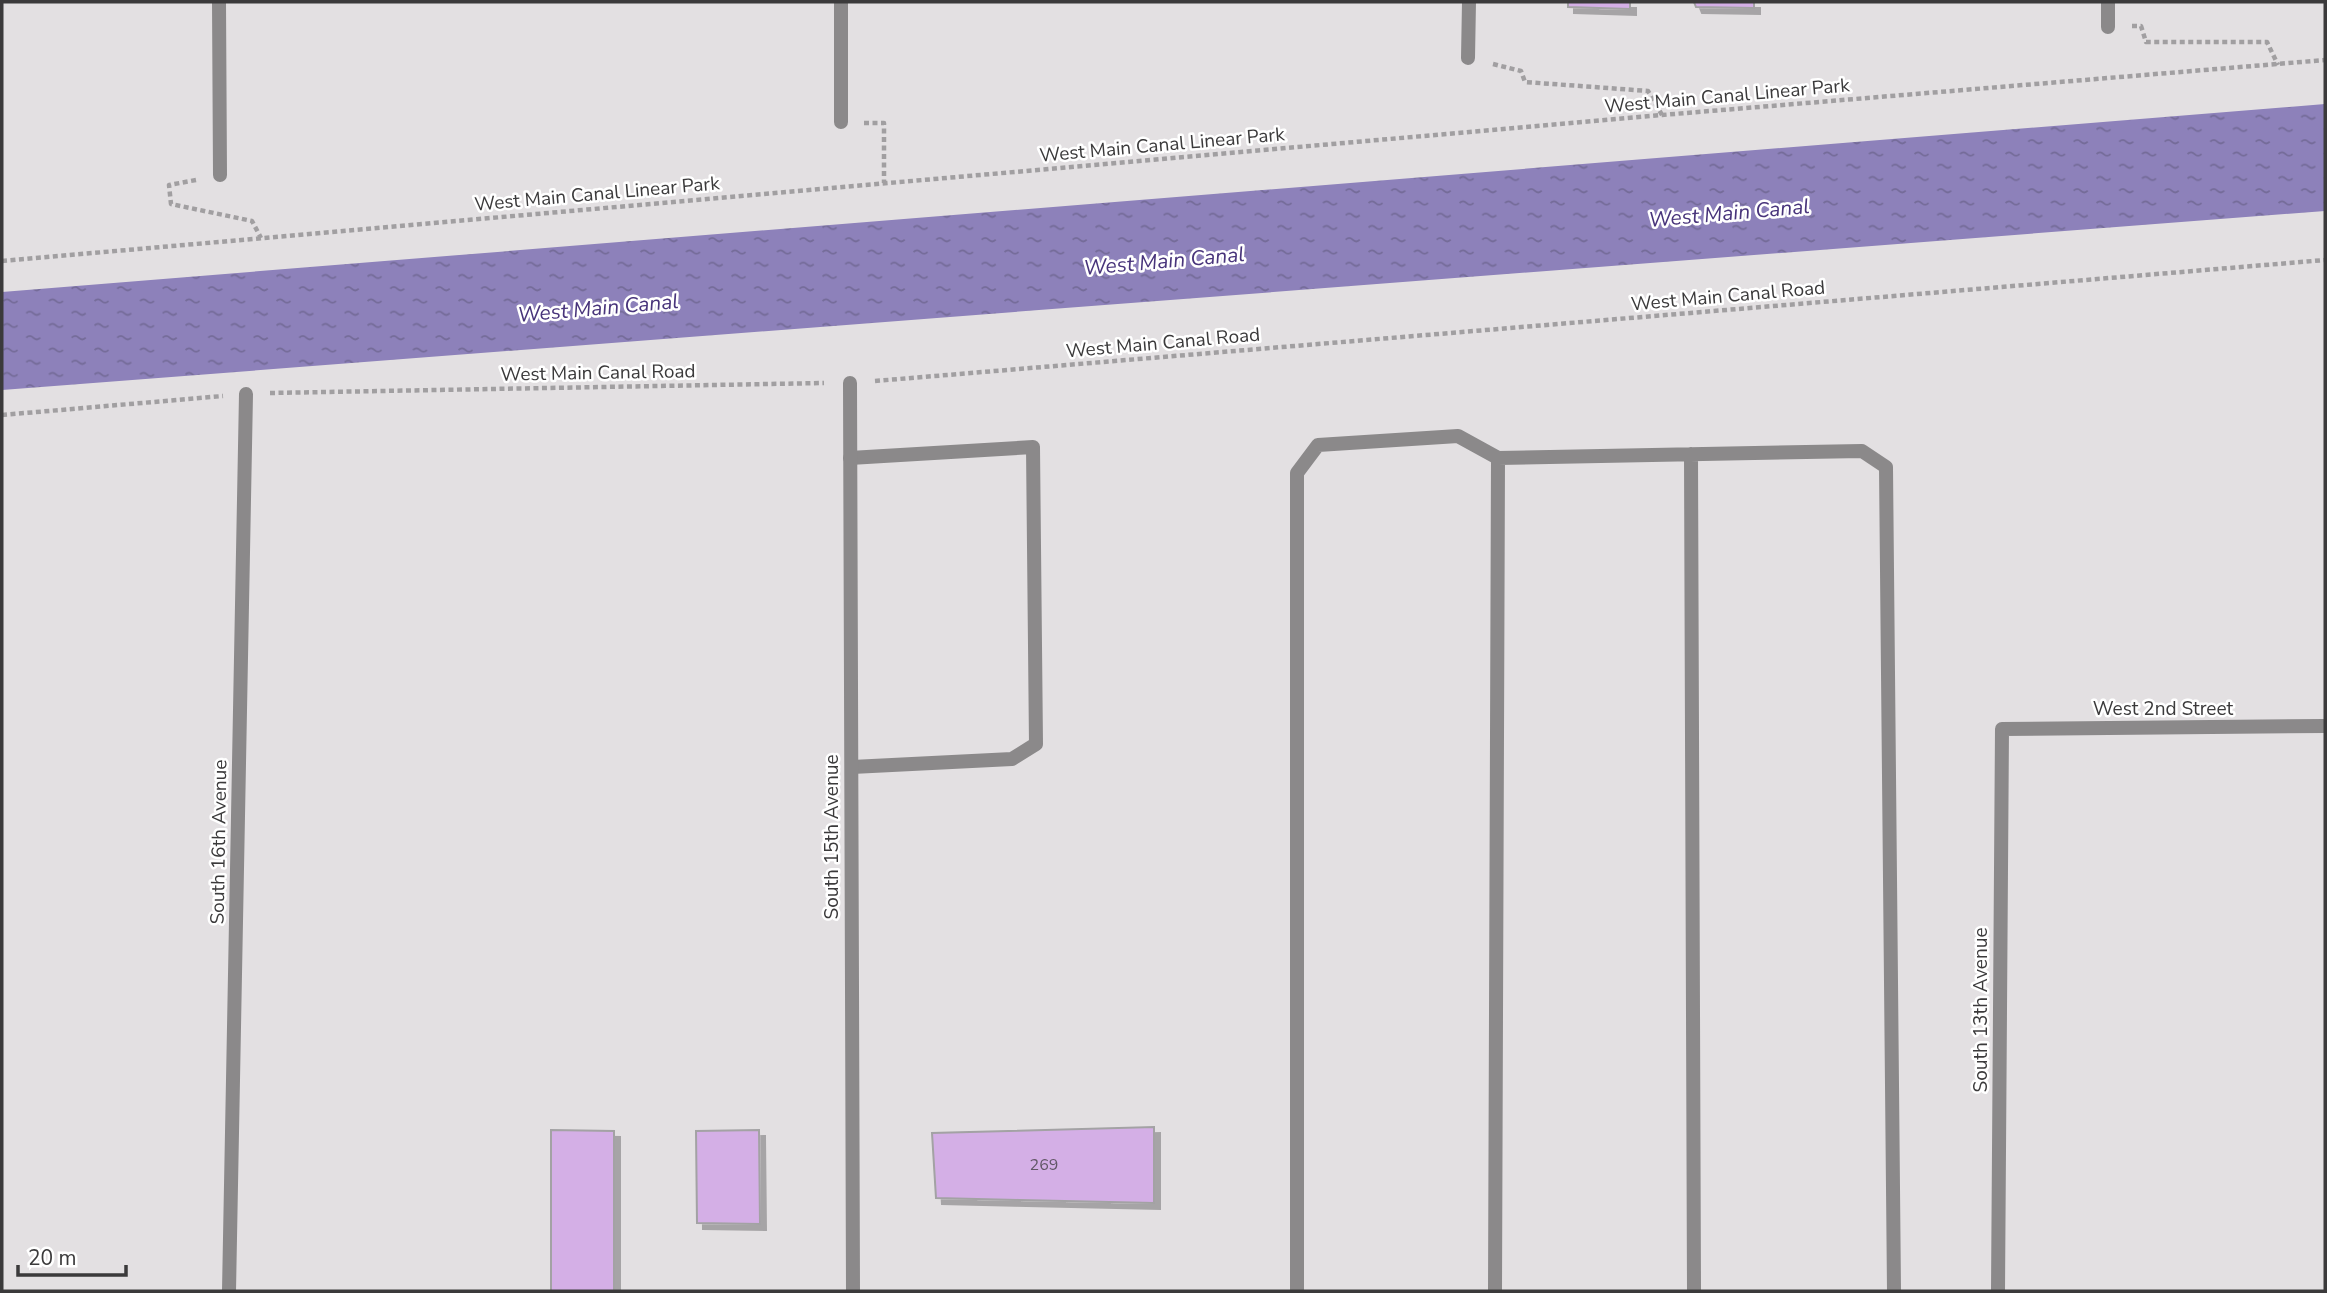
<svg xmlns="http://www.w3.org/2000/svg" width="2327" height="1293" font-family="'Nunito Sans',sans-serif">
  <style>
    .water { fill: url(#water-ripples) }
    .building { fill: #d4afe6; stroke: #a3a2a4; stroke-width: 2; filter: url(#shadow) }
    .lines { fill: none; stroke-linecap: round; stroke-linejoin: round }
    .path { stroke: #a19fa1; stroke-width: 4.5; stroke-dasharray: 5 3.5; stroke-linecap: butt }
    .service { stroke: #8b898a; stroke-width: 14 }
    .minor { stroke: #8b898a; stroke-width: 14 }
    .labels { text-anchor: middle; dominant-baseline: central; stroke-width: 5; stroke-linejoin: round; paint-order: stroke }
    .number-label { font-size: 16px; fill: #615766 }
    .street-label { font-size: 19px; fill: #3b3a3b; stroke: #fff }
    .water-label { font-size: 21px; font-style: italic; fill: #48347b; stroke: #fff }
  </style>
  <defs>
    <pattern id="water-ripples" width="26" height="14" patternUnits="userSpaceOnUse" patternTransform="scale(1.75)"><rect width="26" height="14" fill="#8d81ba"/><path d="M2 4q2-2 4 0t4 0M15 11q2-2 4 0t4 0" fill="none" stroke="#746b98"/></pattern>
    <filter id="shadow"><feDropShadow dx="6" dy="6" stdDeviation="0" flood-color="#0004"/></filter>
  </defs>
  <rect width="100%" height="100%" fill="#e3e0e2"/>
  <path class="water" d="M 2325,104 L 2325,211 L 2,390 L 2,292 Z"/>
  <path class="building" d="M 1568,2 L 1630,2 L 1630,9 L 1568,7 Z
    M 1694,2 L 1754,2 L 1754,8 L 1696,7 Z
    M 1154,1127 L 1154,1203 L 936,1198 L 932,1133 Z
    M 551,1130 L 614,1131 L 614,1291 L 551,1291 Z
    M 759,1130 L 760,1224 L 697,1223 L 696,1131 Z"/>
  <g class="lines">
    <path class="path" d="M 2132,26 L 2141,26 L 2146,42 L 2267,42 L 2278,65
      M 1493,64 L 1521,71 L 1525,82 L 1648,91 L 1662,115
      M 864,123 L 884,123 L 884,183
      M 196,180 L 169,185 L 171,204 L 252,221 L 261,238
      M 2,261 L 1662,115 L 2325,60
      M 875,381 L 2325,260
      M 270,393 L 824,383
      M 2,415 L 223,396"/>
    <path class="service" d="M 1691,454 L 1694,1291
      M 850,458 L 1033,447 L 1036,744 L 1012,759 L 852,767
      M 1297,1291 L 1297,473 L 1318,445 L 1458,436 L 1498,458 L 1862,451 L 1886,467 L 1894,1291
      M 1495,1291 L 1498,458"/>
    <path class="minor" d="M 219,2 L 220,175
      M 2108,2 L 2108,27
      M 1468,58 L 1469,2
      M 841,122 L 841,2
      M 850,383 L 853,1291
      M 229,1291 L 246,394
      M 1998,1291 L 2002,729 L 2325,726"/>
  </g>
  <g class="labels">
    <g class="number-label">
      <text x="1044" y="1165">269</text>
    </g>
    <g class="street-label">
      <text transform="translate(1727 96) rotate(-5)">West Main Canal Linear Park</text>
      <text transform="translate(1162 145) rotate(-5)">West Main Canal Linear Park</text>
      <text transform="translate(597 194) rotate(-5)">West Main Canal Linear Park</text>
      <text transform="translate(1728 296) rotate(-5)">West Main Canal Road</text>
      <text transform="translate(1163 343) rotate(-5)">West Main Canal Road</text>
      <text transform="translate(598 373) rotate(-1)">West Main Canal Road</text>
      <text x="2163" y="709">West 2nd Street</text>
      <text transform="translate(832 837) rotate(-90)">South 15th Avenue</text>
      <text transform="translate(219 842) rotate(-89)">South 16th Avenue</text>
      <text transform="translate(1981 1010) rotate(-90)">South 13th Avenue</text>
    </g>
    <g class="water-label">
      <text transform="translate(1729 213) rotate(-5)">West Main Canal</text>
      <text transform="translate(1164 261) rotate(-5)">West Main Canal</text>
      <text transform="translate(598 308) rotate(-5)">West Main Canal</text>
    </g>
  </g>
  <rect width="2327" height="1293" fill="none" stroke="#3b3a3b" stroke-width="7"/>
  <path d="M18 1265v10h108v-10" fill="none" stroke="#3b3a3b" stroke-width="3.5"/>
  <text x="28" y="1265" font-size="21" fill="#3b3a3b" stroke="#ffffff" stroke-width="5" paint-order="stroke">20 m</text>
</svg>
